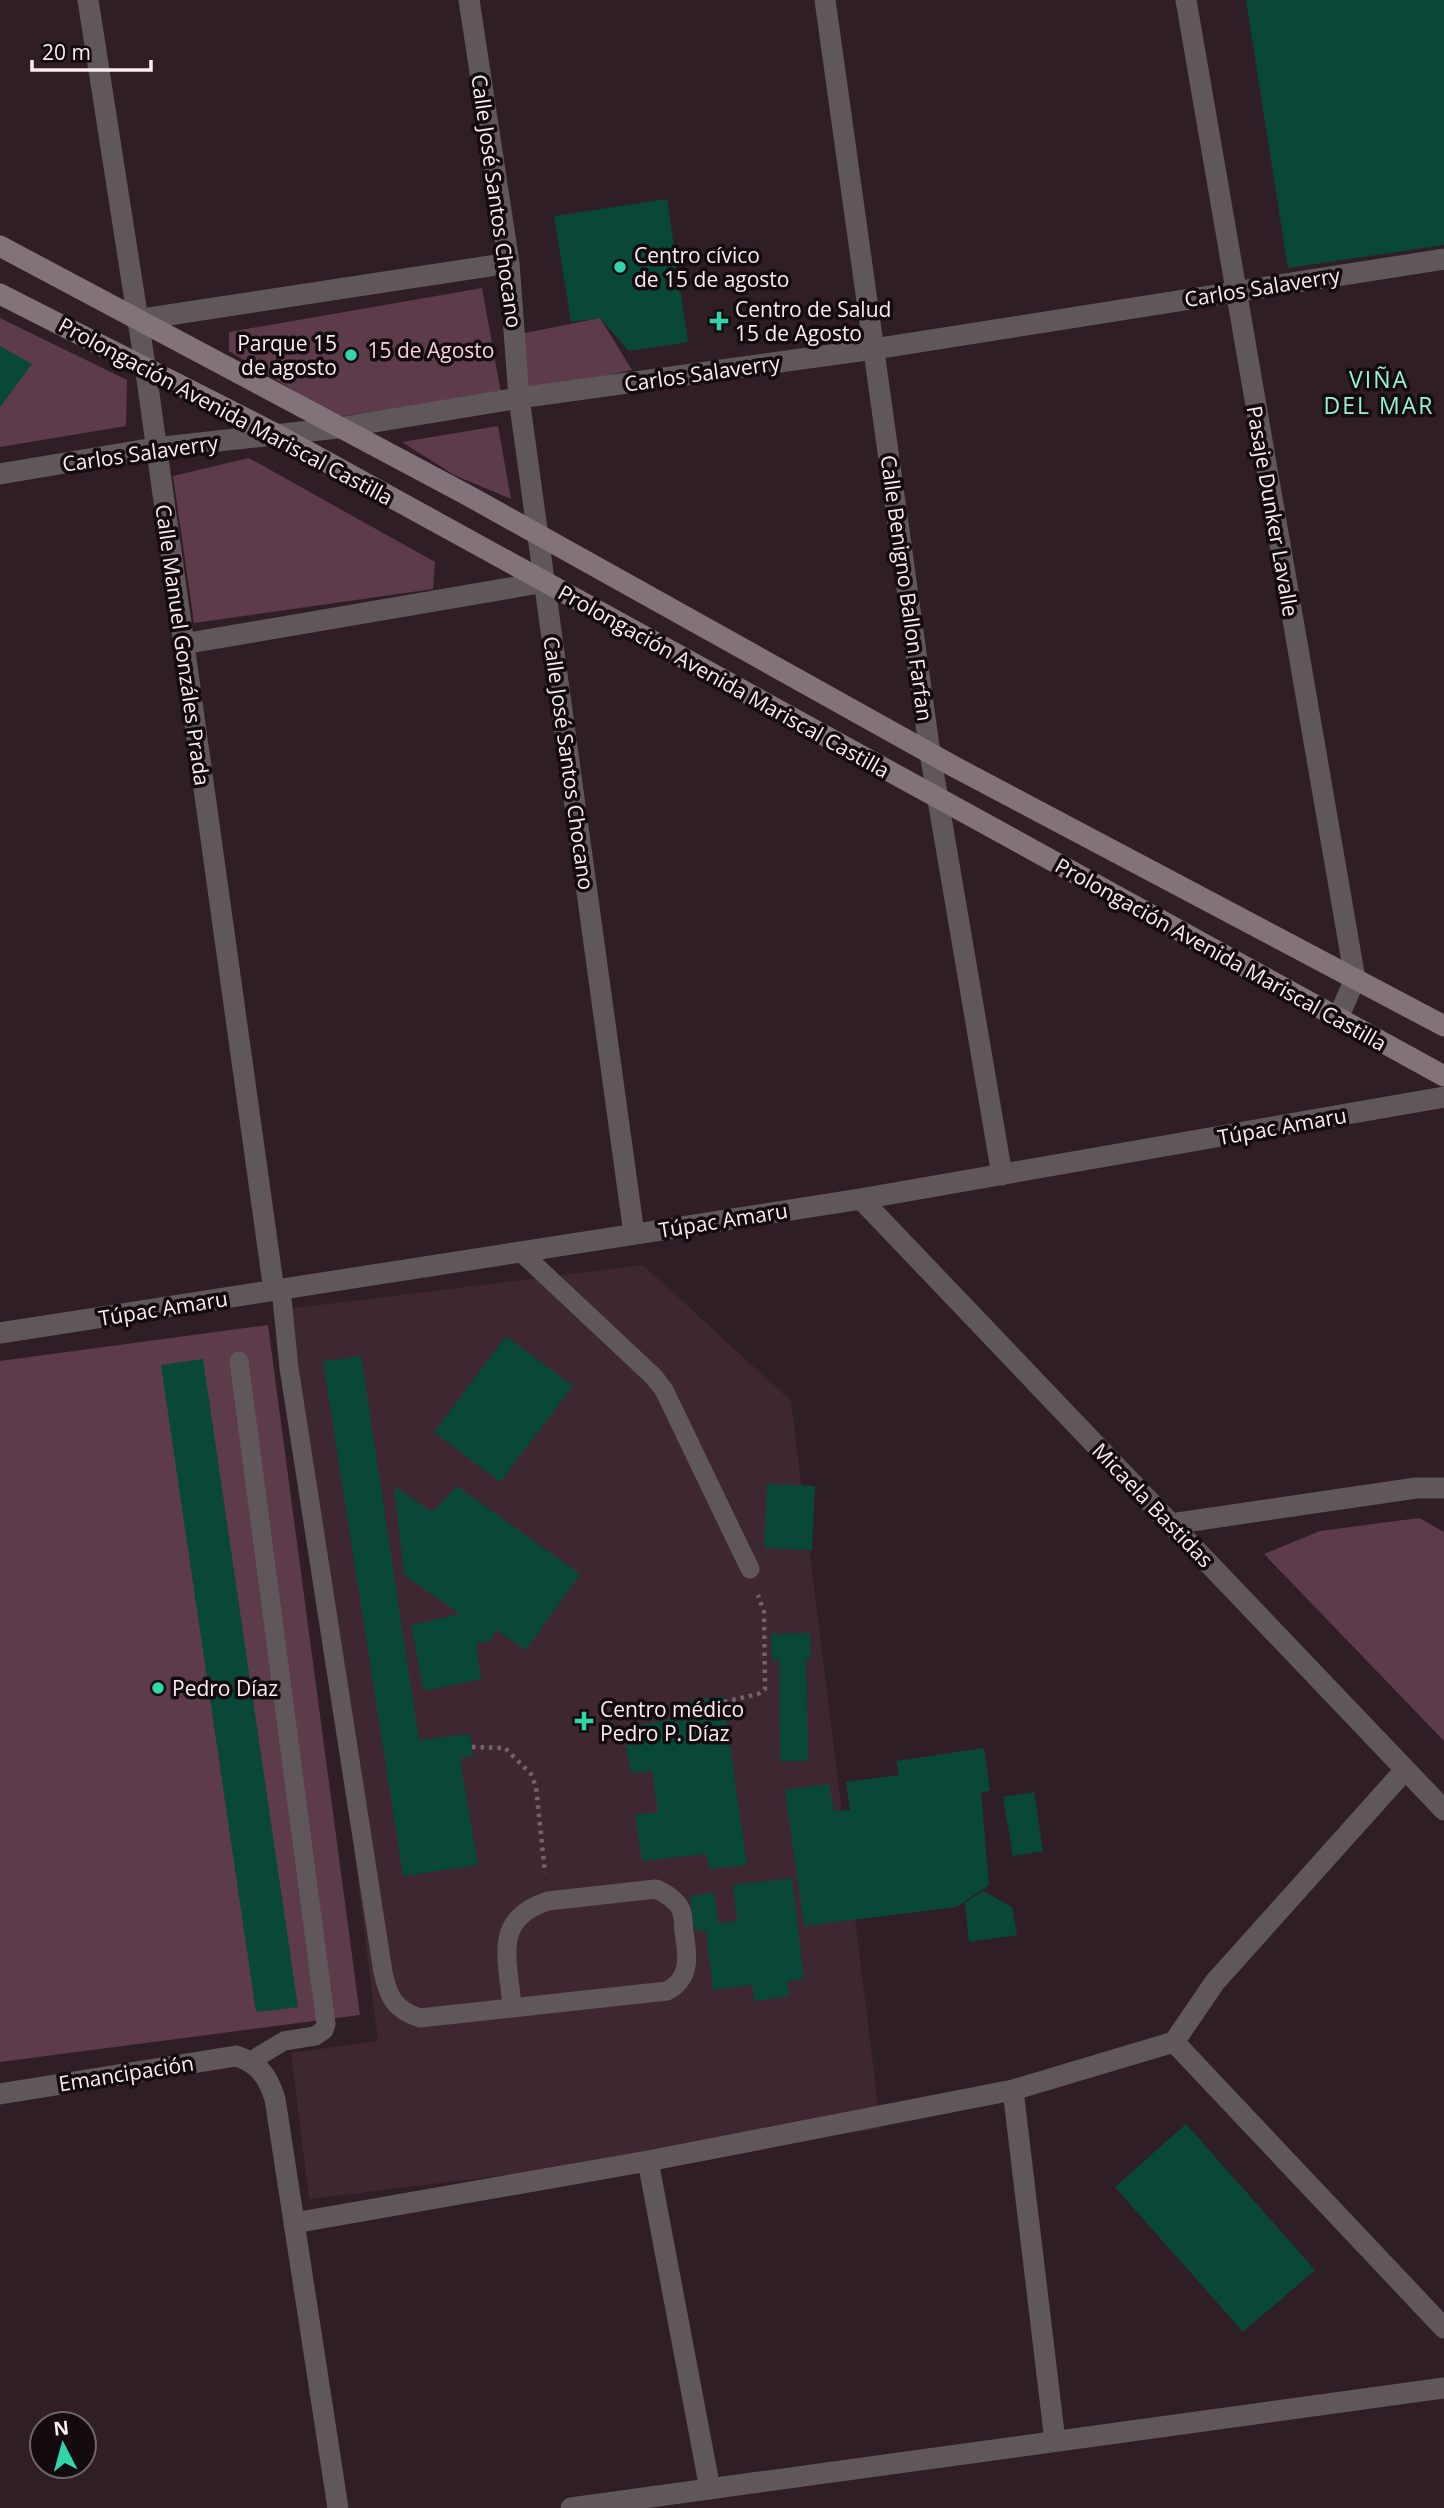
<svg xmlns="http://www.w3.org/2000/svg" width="1444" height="2508" font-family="'Open Sans',sans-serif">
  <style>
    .built { fill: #3e2731 }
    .green { fill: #5d3b4a }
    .building { fill: #094838 }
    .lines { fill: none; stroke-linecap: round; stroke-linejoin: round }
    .path { stroke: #73636a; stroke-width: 4.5; stroke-dasharray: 3.5 5; stroke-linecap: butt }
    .lane { stroke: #60575a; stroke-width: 19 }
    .street { stroke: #60575a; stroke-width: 21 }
    .secondary { stroke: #817379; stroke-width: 21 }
    .poi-dot { fill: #32d4a9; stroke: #130b0e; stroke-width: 2.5 }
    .labels { text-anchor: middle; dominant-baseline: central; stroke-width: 7; stroke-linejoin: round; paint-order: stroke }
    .street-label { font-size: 21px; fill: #f9edf2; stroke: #130b0e }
    .poi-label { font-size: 21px; fill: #f9edf2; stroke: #130b0e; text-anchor: start }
    .park-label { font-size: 21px; fill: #f5d1e0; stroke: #130b0e }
    .neighbourhood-label { font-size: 23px; letter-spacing: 2px; fill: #97f3d3; stroke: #130b0e }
  </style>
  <rect width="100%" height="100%" fill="#301e26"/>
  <path class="built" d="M 643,1265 L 791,1401 L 881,2129 L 309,2199 L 291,2053 L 378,2041 L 287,1309 Z"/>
  <path class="green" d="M 482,288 L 501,393 L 337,417 L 229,351 L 229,332 Z
    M 0,318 L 127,380 L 126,426 L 0,447 Z
    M 600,318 L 632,370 L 529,392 L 515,335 Z
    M 498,426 L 511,499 L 454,475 L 402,442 Z
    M 249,458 L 435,562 L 433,589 L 194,623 L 173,476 Z
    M 268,1325 L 360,2015 L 0,2062 L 0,1361 Z
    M 1419,1518 L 1444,1532 L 1444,1741 L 1264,1554 L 1320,1531 Z"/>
  <path class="building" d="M 1246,0 L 1444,0 L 1444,245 L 1288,268 Z
    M 667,199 L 688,342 L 629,351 L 600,318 L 571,322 L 554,216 Z
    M 0,346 L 32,364 L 0,407 Z
    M 506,1336 L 573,1386 L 500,1482 L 434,1432 Z
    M 361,1356 L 419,1740 L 470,1734 L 473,1755 L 460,1759 L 478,1865 L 403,1876 L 323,1361 Z
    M 203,1359 L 298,2007 L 256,2012 L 161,1365 Z
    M 767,1484 L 815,1486 L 812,1550 L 764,1548 Z
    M 394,1486 L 432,1512 L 457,1486 L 580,1574 L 526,1650 L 496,1630 L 490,1641 L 476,1644 L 481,1679 L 424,1691 L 411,1625 L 460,1614 L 404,1575 Z
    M 810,1633 L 811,1659 L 806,1658 L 808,1761 L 780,1761 L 779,1660 L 772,1660 L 771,1634 Z
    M 723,1696 L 747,1865 L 709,1869 L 707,1854 L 642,1861 L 635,1815 L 658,1812 L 652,1771 L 631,1773 L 623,1728 L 683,1717 L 681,1702 Z
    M 984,1748 L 990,1791 L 981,1792 L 989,1885 L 957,1907 L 804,1926 L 785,1790 L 829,1784 L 834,1811 L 850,1810 L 846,1782 L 899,1775 L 896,1761 Z
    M 1034,1792 L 1043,1851 L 1013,1856 L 1003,1797 Z
    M 792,1878 L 804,1979 L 787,1981 L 790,1996 L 754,2001 L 752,1985 L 713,1990 L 706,1930 L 695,1931 L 690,1896 L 714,1892 L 718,1923 L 737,1921 L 733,1885 Z
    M 983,1891 L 1012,1907 L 1017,1935 L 969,1942 L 965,1903 Z
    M 1186,2124 L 1315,2270 L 1243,2332 L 1115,2187 Z"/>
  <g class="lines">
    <path class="path" d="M 724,1702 L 758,1694 L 765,1689 L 764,1612 L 758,1595
      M 472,1747 L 505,1748 L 531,1774 L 536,1787 L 545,1873"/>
    <path class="lane" d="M 523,1254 L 654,1377 L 664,1390 L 750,1569
      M 281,1289 L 289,1368 L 383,1972 C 388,1997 395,2010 420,2018 L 667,1991 C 691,1979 688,1956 684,1932 C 683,1926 684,1916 681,1910 C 676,1899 665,1893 656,1889 L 548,1901 C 492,1919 508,1958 512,2006
      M 239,1361 L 326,2024 L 324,2030 L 315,2036 L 284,2041 L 251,2061"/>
    <path class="street" d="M 88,0 L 145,365 L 274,1291
      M 469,0 L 509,263 L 519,398 L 634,1234
      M 825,0 L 930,753 L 1002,1175
      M 1186,0 L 1355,979 L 1338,1018
      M 136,320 L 509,263
      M 0,474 L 154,448 L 338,428 L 519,398 L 874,349 L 1444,259
      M 183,644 L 545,582
      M 861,1199 L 1444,1810
      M 0,1333 L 861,1199 L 1444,1097
      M 1171,1524 L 1416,1488 L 1444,1488
      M 1405,1770 L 1215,1982 L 1174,2042 L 1444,2328
      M 1013,2090 L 1055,2441
      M 0,2094 L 236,2056 C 259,2063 268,2077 275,2099 L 338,2508
      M 648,2161 L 710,2489
      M 294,2223 L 648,2161 L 1013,2090 L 1174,2042
      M 571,2508 L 1444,2388"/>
    <path class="secondary" d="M 0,246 L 469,496 L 953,766 L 1444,1026
      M 0,294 L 276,434 L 1444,1076"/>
  </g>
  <g class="poi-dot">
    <circle cx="620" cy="267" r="7"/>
    <path d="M715.5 310.5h7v7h7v7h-7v7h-7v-7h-7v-7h7z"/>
    <circle cx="351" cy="355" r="7"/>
    <circle cx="158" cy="1688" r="7"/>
    <path d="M580.5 1710.5h7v7h7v7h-7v7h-7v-7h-7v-7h7z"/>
  </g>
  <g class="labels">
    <g class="street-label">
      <text transform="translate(497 201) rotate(82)">Calle José Santos Chocano</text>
      <text transform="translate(1262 287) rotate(-9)">Carlos Salaverry</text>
      <text transform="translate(702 373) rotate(-8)">Carlos Salaverry</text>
      <text transform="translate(226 411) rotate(28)">Prolongación Avenida Mariscal Castilla</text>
      <text transform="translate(140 453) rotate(-8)">Carlos Salaverry</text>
      <text transform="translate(1273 511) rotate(80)">Pasaje Dunker Lavalle</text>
      <text transform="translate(907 588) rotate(82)">Calle Benigno Ballon Farfan</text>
      <text transform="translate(183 645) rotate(82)">Calle Manuel Gonzáles Prada</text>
      <text transform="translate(724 681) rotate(29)">Prolongación Avenida Mariscal Castilla</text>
      <text transform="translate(569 763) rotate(82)">Calle José Santos Chocano</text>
      <text transform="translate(1221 954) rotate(29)">Prolongación Avenida Mariscal Castilla</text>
      <text transform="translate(1282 1126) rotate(-10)">Túpac Amaru</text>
      <text transform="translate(723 1220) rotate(-9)">Túpac Amaru</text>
      <text transform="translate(163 1308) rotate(-9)">Túpac Amaru</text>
      <text transform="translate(1153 1505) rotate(46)">Micaela Bastidas</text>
      <text transform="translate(126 2073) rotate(-9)">Emancipación</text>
    </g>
    <g class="poi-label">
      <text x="634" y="255">Centro cívico<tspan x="634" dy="24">de 15 de agosto</tspan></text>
      <text x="735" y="309">Centro de Salud<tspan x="735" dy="24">15 de Agosto</tspan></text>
      <text x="337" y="343" text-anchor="end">Parque 15<tspan x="337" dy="24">de agosto</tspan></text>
      <text x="172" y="1688">Pedro Díaz</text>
      <text x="600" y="1709">Centro médico<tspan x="600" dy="24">Pedro P. Díaz</tspan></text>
    </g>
    <g class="park-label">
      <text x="431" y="350">15 de Agosto</text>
    </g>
    <g class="neighbourhood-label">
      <text x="1379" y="379">VIÑA<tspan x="1379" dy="26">DEL MAR</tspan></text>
    </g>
  </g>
  <g transform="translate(63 2445) rotate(354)"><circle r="33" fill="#130b0e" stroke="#6f6569" stroke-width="2"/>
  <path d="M0-5L12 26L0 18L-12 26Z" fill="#32d4a9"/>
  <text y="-10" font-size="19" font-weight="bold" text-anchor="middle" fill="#f9edf2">N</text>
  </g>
  <path d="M32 60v10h119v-10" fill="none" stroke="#f9edf2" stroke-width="3.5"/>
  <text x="42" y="60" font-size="21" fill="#f9edf2" stroke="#130b0e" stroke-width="5" paint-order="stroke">20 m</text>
</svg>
